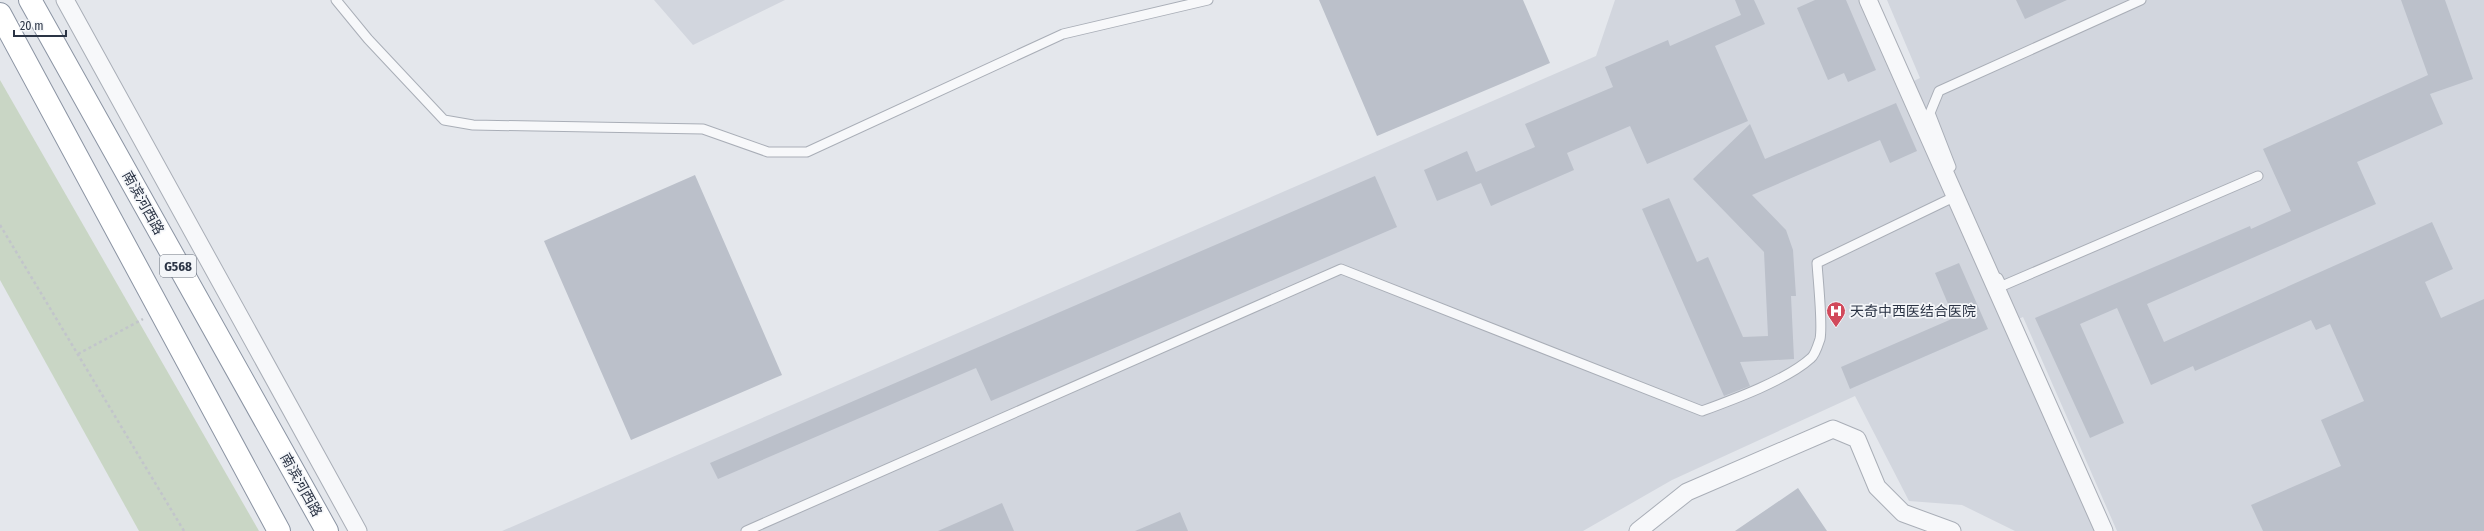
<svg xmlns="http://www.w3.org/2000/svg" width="2484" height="531" font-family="'Fira Sans Condensed','Noto Sans SC',sans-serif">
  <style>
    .built { fill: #d2d6de }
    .green { fill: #c9d6c5 }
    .building { fill: #bbc0ca }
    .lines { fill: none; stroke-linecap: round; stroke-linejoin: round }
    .service-casing { stroke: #a9aeb7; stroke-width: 11 }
    .minor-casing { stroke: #a9aeb7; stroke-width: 19 }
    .trunk-casing { stroke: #8b94a3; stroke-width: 24 }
    .path { stroke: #c2c5cb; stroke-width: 2.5; stroke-dasharray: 3 3; stroke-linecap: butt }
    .service { stroke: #f7f8fa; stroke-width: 9 }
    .minor { stroke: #f7f8fa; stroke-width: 17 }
    .trunk { stroke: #fff; stroke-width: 22 }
    .labels { text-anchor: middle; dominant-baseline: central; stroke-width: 3.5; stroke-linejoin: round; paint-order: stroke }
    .shield { fill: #f4f6f9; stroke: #676e7b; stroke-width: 1 }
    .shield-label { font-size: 13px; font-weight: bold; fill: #2b3445 }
    .street-label { font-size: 14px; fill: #2b3445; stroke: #f4f6f9 }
    .poi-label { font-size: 14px; fill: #2b3445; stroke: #f4f6f9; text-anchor: start }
  </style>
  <rect width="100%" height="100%" fill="#e4e7ec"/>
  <path class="built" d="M 654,0 L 785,0 L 693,45 Z
    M 1615,0 L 1863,0 L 1903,86 L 1920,78 L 1887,0 L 2484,0 L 2484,531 L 2117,531 L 2023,317 L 2014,321 L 2112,531 L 2015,531 L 1962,505 L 1909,501 L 1855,396 L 1672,480 L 1583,531 L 502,531 L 1596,56 Z"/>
  <path class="green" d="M 0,80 L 259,531 L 139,531 L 0,280 Z"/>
  <path class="building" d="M 1319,0 L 1523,0 L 1550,63 L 1377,136 Z
    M 1735,0 L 1754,0 L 1765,24 L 1715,46 L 1748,121 L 1647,164 L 1630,126 L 1567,153 L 1574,170 L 1491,206 L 1481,183 L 1437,201 L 1424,170 L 1467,151 L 1476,172 L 1535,147 L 1525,124 L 1613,87 L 1605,67 L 1668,40 L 1670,46 L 1741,15 Z
    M 1815,0 L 1846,0 L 1876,70 L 1848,82 L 1844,73 L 1828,80 L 1797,8 Z
    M 2016,0 L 2067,0 L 2025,19 Z
    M 2401,0 L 2445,0 L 2473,79 L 2430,94 L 2443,124 L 2357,162 L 2376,204 L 2147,304 L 2164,342 L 2432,222 L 2453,269 L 2425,282 L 2441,318 L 2484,299 L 2484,531 L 2263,531 L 2251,505 L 2341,466 L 2321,420 L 2364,401 L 2330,324 L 2316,330 L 2311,320 L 2195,371 L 2193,366 L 2151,385 L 2117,308 L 2080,324 L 2124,423 L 2090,438 L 2035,318 L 2250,226 L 2251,229 L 2291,211 L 2263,149 L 2428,75 Z
    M 1896,103 L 1917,151 L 1890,163 L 1880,140 L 1752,195 L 1786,230 L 1793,250 L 1796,296 L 1791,296 L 1794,359 L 1740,362 L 1750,386 L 1724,396 L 1642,209 L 1669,198 L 1697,262 L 1708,257 L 1743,337 L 1768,336 L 1764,252 L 1693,179 L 1750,124 L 1765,159 Z
    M 695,175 L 782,375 L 631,440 L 544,241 Z
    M 1375,176 L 1397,227 L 991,401 L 976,368 L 718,479 L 710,463 Z
    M 1959,263 L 1988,329 L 1850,389 L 1841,367 L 1954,318 L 1935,273 Z
    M 1798,488 L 1827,531 L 1735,531 Z
    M 1002,503 L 1014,531 L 938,531 Z
    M 1180,512 L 1188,531 L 1135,531 Z"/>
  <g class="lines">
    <defs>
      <path id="service" d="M 336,0 L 368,39 L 444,120 L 473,125 L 703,129 L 768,152 L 807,152 L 1063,34 L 1208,0
        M 1951,167 L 1930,113 L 1939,91 L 2141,0
        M 1998,278 L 2002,286 L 2258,176
        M 746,531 L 1341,269 L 1702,411 C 1732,400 1787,380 1811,358 C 1815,355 1818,345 1820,339 C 1823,325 1818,280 1817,263 L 1958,195"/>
      <path id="minor" d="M 65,0 L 358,531
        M 1868,0 L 2104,531
        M 1638,531 L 1687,492 L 1833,429 L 1857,439 L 1877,487 L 1903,513 L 1952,531"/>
      <path id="trunk" d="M 30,0 L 327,531
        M 0,14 L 279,531"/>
    </defs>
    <use href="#service" class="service-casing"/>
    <use href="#minor" class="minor-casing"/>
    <use href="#trunk" class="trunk-casing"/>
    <path class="path" d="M 0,225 L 184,531
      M 78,354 L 143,319"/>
    <use href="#service" class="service"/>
    <use href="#minor" class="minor"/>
    <use href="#trunk" class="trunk"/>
  </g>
  <defs>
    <symbol id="hospital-pin" viewBox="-11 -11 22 30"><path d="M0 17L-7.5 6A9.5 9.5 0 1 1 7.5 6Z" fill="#d1495b" stroke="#f4f6f9"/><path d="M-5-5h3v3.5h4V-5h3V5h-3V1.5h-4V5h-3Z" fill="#fff"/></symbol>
  </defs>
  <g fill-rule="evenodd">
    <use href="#hospital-pin" x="1825" y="300" width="22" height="30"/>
  </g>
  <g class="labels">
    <rect class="shield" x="160" y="255" width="36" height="22" rx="3"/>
    <g class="shield-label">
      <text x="178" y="266">G568</text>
    </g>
    <g class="street-label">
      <text transform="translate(143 203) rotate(61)">南滨河西路</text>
      <text transform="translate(301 485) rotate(61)">南滨河西路</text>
    </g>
    <g class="poi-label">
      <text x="1850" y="311">天奇中西医结合医院</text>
    </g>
  </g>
  <path d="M14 30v6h52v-6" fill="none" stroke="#2b3445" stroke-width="2"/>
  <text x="20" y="30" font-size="12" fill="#2b3445" stroke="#f4f6f9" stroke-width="3" paint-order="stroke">20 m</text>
</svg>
